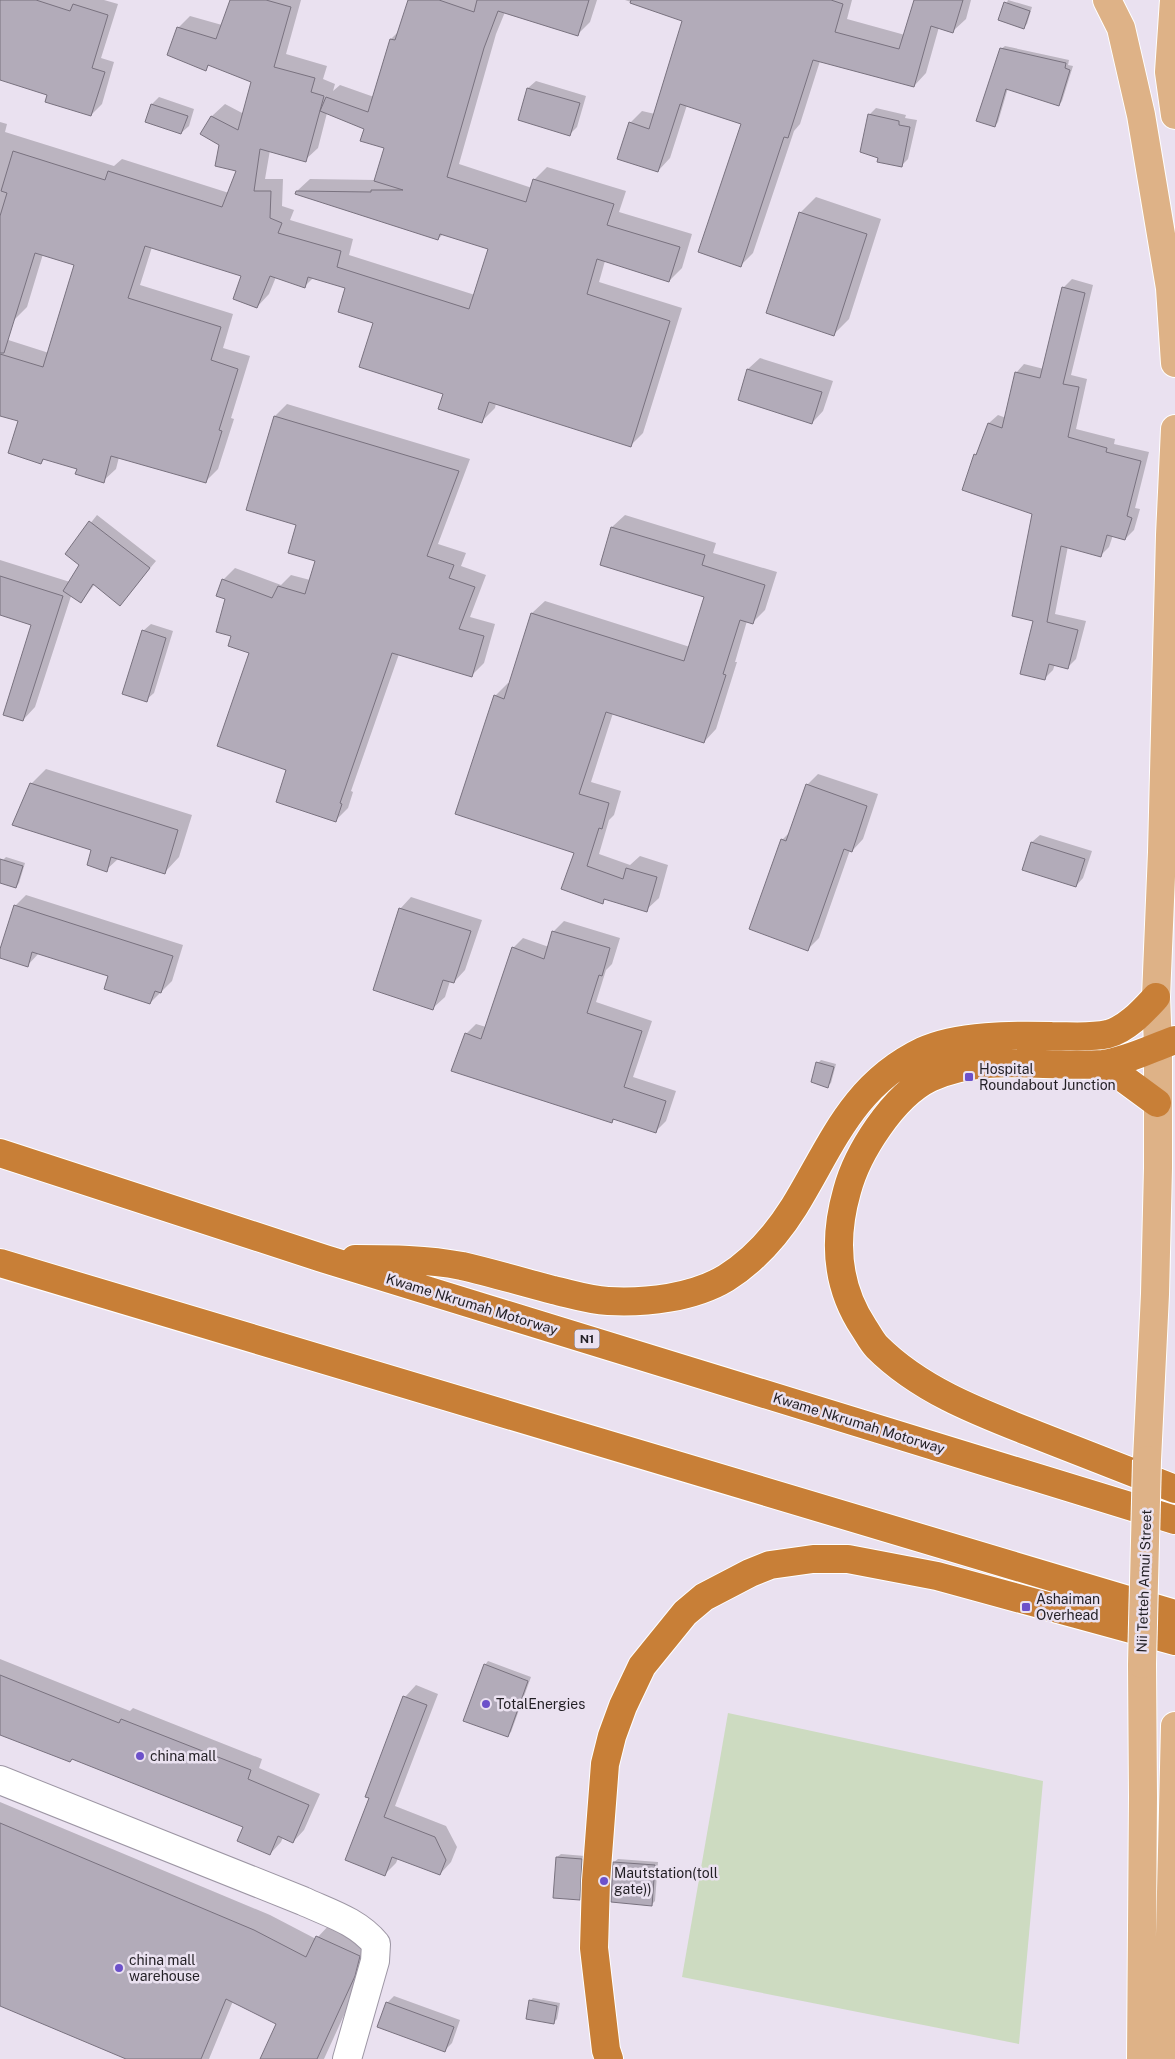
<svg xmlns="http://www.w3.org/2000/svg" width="1175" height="2059" font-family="'Public Sans',sans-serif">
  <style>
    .green { fill: #cddbc1 }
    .shadow { fill: #0003; fill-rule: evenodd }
    .building { fill: #b2abb9; stroke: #79727f }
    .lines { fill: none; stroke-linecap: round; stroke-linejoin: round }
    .minor-casing { stroke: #9d96a4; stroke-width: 30 }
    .major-casing { stroke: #fff; stroke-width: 30 }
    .highway-casing { stroke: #fff; stroke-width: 30 }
    .minor { stroke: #fff; stroke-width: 28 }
    .major { stroke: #deb287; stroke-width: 28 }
    .highway { stroke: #c87f37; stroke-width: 28 }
    .major-bridge-casing { stroke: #fff; stroke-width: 30; stroke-linecap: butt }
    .major-bridge { stroke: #deb287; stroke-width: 28 }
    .poi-dot { fill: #6c51ca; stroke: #eae1f0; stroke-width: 2 }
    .labels { text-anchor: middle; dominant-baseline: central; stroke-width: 5; stroke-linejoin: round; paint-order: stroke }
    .shield { fill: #eae1f0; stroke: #5e5961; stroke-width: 1 }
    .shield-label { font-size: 12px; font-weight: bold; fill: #221f24 }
    .poi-label { font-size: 14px; fill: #221f24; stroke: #eae1f0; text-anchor: start }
    .street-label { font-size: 14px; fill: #221f24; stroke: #eae1f0 }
  </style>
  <rect width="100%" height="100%" fill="#eae1f0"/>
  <path class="green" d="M 728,1713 L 1043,1781 L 1019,2044 L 682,1977 Z"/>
  <path class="shadow" d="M 0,0 L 104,0 L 118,4 L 101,58 L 114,62 L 102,104 L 91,115 L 49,94 L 0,79 Z
    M 230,0 L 301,0 L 286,54 L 327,66 L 323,79 L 335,84 L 333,91 L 340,85 L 374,97 L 391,39 L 399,31 L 409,0 L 597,0 L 590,22 L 577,35 L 505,12 L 496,34 L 459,164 L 532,188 L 534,180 L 547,167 L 626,191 L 619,212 L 692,234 L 682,268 L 669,281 L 605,261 L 599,282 L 682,308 L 643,433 L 630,446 L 496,403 L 495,408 L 482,421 L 444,393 L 375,322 L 347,287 L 314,277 L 305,286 L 276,277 L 269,294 L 257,307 L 243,275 L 152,247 L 140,285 L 233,314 L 223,348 L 250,356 L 231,418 L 234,419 L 218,469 L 206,481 L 119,457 L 116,469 L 103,481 L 78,468 L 45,458 L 41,463 L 19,420 L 0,414 L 0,122 L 7,124 L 5,132 L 114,166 L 122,159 L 229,193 L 238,170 L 220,144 L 202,133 L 212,116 L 225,104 L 244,114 L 253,81 L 210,64 L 206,69 L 178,28 L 190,16 L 222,25 ZM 327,113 L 365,128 L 386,147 L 376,180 L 310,179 L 297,191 L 438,239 L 443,234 L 490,248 L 475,295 L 349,255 L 353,239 L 290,220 L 294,210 L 282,206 L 283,179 L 265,179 L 270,150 L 305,160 L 318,148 ZM 43,254 L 76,264 L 49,353 L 2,338 L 14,320 L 27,307 Z
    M 625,0 L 852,0 L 847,19 L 905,35 L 915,0 L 971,0 L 966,19 L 953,31 L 939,27 L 926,73 L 914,86 L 820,61 L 800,124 L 794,131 L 753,253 L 741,265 L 742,123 L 687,105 L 670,158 L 658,171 L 630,123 L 642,111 L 655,114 L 684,20 Z
    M 1008,0 L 1032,7 L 1027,24 L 1023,28 L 1000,20 Z
    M 1005,46 L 1069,60 L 1068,65 L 1073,66 L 1062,101 L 1059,105 L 1008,88 L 998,122 L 995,126 L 1001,49 Z
    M 536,81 L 586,96 L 577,127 L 570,134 L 519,120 L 528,88 Z
    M 159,97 L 194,109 L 189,126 L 181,133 L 152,104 Z
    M 876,108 L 906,115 L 905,118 L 917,120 L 908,159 L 901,166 L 870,114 Z
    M 816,197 L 881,219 L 849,319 L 834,334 L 800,213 Z
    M 1072,279 L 1093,285 L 1071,375 L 1087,379 L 1076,429 L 1115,439 L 1114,444 L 1149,452 L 1135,508 L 1140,509 L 1134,530 L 1125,539 L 1113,535 L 1109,547 L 1100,556 L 1068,546 L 1055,614 L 1086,621 L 1076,659 L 1068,667 L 1055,664 L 1053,670 L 1045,678 L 1034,620 L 1033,513 L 975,455 L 979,451 L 989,423 L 998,415 L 1006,418 L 1016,373 L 1024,364 L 1044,369 L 1063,288 Z
    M 760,358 L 833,381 L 823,411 L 812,423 L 739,399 L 748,369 Z
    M 287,404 L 470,459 L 438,544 L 466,553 L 461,566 L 486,575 L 470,617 L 495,624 L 484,663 L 472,675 L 399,654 L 351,791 L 353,792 L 348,808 L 336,820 L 288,769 L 251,652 L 233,635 L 223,580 L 235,568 L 281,585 L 291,575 L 310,580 L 316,560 L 298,525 L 275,416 Z
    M 97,515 L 156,561 L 120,604 L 95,584 L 81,602 L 71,596 L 35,707 L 23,720 L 33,624 L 0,614 L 0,560 L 70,582 L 81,565 L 66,554 Z
    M 625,515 L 716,543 L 713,553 L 777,572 L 765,610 L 753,622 L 747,621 L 735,662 L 737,662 L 716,729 L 704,742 L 613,713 L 591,782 L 621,791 L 614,815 L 609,820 L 599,854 L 630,865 L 640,856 L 668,865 L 659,898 L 646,910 L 606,898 L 602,902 L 495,696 L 508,683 L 510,684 L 532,613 L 545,601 L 690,647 L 705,596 L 612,527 Z
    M 151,624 L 173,631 L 154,693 L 146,700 L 143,631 Z
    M 46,769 L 192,815 L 179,857 L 165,872 L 119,858 L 106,870 L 93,849 L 31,784 Z
    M 818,774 L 878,794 L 863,839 L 852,851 L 850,850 L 819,938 L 808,949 L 782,840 L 791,831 L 807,785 Z
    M 1040,835 L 1092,851 L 1083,878 L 1076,886 L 1032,842 Z
    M 6,857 L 25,863 L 19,883 L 16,887 L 0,882 L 0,869 L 3,860 Z
    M 26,895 L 183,945 L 172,981 L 150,1003 L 110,976 L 39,953 L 27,966 L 0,957 L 15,906 Z
    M 411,897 L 482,920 L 465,970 L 454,982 L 450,981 L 445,997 L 433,1008 L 400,909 Z
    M 564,921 L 620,938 L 612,964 L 606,970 L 596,1002 L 652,1021 L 633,1077 L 676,1091 L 666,1121 L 655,1132 L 615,1118 L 612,1122 L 466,1034 L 476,1024 L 486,1027 L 513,948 L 523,938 L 549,947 L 553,932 Z
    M 821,1060 L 836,1064 L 831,1083 L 827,1086 L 818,1063 Z
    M 0,1659 L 130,1711 L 133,1708 L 262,1759 L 259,1768 L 320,1794 L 304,1830 L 293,1842 L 283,1837 L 281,1842 L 270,1854 L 245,1826 L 73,1758 L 0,1733 Z
    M 488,1661 L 531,1677 L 511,1732 L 507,1736 L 485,1665 Z
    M 416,1685 L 438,1694 L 395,1806 L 446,1826 L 457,1847 L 451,1862 L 440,1874 L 398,1858 L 396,1863 L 385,1874 L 370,1797 L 405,1697 Z
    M 0,1802 L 270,1915 L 316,1939 L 332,1922 L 374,1941 L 369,1960 L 324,2059 L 261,2059 L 277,2024 L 233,2001 L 209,2059 L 129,2059 L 0,2005 Z
    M 561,1854 L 585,1856 L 583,1895 L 579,1899 L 557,1857 Z
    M 618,1859 L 658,1862 L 655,1901 L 652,1904 L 614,1862 Z
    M 394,1996 L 460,2020 L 452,2043 L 445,2050 L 387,2003 Z
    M 533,1998 L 560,2003 L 557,2019 L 554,2022 L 530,2001 Z"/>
  <path class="building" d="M 0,0 L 36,0 L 70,11 L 73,4 L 108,15 L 92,68 L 105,72 L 91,116 L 45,102 L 47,95 L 0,80 Z
    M 230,0 L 266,0 L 291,7 L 274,67 L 315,78 L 311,92 L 324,96 L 306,162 L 260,149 L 254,191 L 271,191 L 270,218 L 282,223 L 278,233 L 341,251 L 337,267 L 469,309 L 488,249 L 440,234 L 438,240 L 295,194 L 296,191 L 371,192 L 371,190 L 403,190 L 374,181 L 384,148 L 360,141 L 364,129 L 320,111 L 326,97 L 368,112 L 390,39 L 395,40 L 408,0 L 439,0 L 474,12 L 477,0 L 589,0 L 578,36 L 498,11 L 484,48 L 447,177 L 526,202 L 533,179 L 614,204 L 607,225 L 680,247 L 669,282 L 597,259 L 587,294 L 670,321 L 631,447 L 489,402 L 482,423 L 438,409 L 443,394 L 359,367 L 373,323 L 338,312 L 345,288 L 308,277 L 305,288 L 270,276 L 257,308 L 233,299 L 241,276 L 145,246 L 128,298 L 221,327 L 211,360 L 238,369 L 219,430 L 222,431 L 206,483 L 111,456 L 104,483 L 75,474 L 77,469 L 43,459 L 41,464 L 8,453 L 18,421 L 0,416 L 0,354 L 43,367 L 74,265 L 35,253 L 4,353 L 0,353 L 0,216 L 7,193 L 1,191 L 13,151 L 105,180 L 108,171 L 222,207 L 236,171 L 215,166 L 219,145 L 200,134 L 211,116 L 238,130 L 251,82 L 208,65 L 206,71 L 167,55 L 177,27 L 216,39 Z
    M 631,0 L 831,0 L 843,4 L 835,32 L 899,49 L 914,0 L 963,0 L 953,33 L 931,26 L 914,87 L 813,60 L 788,138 L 784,137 L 741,267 L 698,252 L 741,124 L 680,104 L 658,172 L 617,159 L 629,122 L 649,129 L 682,21 L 630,3 Z
    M 1004,2 L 1030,11 L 1024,29 L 998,20 Z
    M 1000,48 L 1066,63 L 1065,68 L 1070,70 L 1059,106 L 1006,89 L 995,127 L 976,121 Z
    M 527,88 L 580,103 L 570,136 L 518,120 Z
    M 151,104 L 188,116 L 181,134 L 145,122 Z
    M 868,114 L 899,121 L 899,125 L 910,127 L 902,167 L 877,162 L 878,158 L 860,152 Z
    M 799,212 L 867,234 L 834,336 L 766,313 Z
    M 1062,287 L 1085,293 L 1063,384 L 1079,387 L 1068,437 L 1107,448 L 1106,452 L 1141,461 L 1127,516 L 1132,518 L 1125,540 L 1107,535 L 1101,557 L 1061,546 L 1047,622 L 1078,630 L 1068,669 L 1049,664 L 1045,680 L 1020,674 L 1033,621 L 1012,616 L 1032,514 L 962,490 L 974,454 L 976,455 L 988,423 L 1002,428 L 1015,372 L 1040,378 Z
    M 747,369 L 822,392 L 812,424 L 738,400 Z
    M 274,416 L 459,471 L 427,556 L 454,565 L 449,578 L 475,587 L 459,629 L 484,636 L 472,677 L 392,653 L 340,803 L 342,804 L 336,822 L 276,802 L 286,770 L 217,746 L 249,653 L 228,646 L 231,636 L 216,632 L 225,599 L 216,596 L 222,579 L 272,598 L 278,586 L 305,594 L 315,561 L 288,553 L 296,525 L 246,510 Z
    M 89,521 L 150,568 L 120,606 L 93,584 L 81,603 L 63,591 L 79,565 L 65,554 Z
    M 611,527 L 705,555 L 702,565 L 765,585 L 753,624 L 740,620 L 723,674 L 726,675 L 704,743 L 606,712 L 579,794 L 609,803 L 602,829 L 599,828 L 587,866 L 623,879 L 626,868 L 657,877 L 647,912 L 604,899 L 603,904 L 561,889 L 574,853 L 455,814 L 494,695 L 504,699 L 531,613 L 684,661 L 704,597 L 600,565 Z
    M 0,576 L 63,596 L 23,721 L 3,715 L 31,625 L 0,615 Z
    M 142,630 L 166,638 L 147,702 L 122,694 Z
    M 30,783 L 178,830 L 165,874 L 111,857 L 107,872 L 87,865 L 91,850 L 12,825 Z
    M 806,784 L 867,806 L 852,852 L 844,849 L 808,951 L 749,929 L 781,839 L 786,841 Z
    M 1031,842 L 1085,859 L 1076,887 L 1022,870 Z
    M 0,859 L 23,866 L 16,888 L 0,883 Z
    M 14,905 L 173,956 L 161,993 L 155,991 L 150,1004 L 104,989 L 108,976 L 32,952 L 28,967 L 0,958 L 0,949 Z
    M 399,908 L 471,931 L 454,983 L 443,980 L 433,1010 L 373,990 Z
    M 552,931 L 610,948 L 602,976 L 599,975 L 587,1013 L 642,1031 L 624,1087 L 666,1101 L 656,1133 L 613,1119 L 612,1123 L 451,1071 L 465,1033 L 481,1039 L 512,947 L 544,959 Z
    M 816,1062 L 834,1067 L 828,1088 L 811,1082 Z
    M 484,1664 L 528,1681 L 508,1737 L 463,1721 Z
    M 0,1675 L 119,1723 L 121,1719 L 251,1770 L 248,1779 L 309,1805 L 293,1843 L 278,1836 L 270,1855 L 237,1841 L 243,1827 L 72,1759 L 70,1762 L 0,1735 Z
    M 403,1696 L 427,1705 L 384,1817 L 435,1837 L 446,1860 L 440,1875 L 392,1857 L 385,1876 L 345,1860 L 369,1798 L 365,1797 Z
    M 0,1823 L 254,1930 L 306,1957 L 316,1936 L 360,1956 L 355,1976 L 317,2059 L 260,2059 L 276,2024 L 226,1999 L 201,2059 L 126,2059 L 0,2006 Z
    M 556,1857 L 582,1859 L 580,1900 L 553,1898 Z
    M 613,1862 L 655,1865 L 652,1906 L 611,1902 Z
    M 529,2000 L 557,2006 L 554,2024 L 526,2019 Z
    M 386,2002 L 454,2027 L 445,2052 L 377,2027 Z"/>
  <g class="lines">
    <defs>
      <path id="minor" d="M 0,1780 L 303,1901 C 329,1913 357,1921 376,1944 L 375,1961 L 347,2059"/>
      <path id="major" d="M 1107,0 L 1121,28 L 1141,115 L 1170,288 L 1175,363
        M 1174,0 L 1169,72 L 1175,115
        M 1147,1460 L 1155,1294 L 1158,1168 L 1158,1046 L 1156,997 L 1162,852 L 1170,535 L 1175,429
        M 1141,2059 L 1143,1797 L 1142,1664
        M 1167,2059 L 1175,1726"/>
      <path id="highway" d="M 1175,1040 C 1152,1048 1127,1061 1103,1064 C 1046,1069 984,1052 930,1078 C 893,1096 857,1153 847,1191 C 833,1240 836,1286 864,1328 C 868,1334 872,1342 877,1347 C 921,1391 981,1413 1037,1435 C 1083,1453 1129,1471 1175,1489
        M 1104,1064 L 1157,1103
        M 0,1153 L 325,1259 L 1175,1520
        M 355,1259 C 391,1259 426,1259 462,1266 C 492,1273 523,1282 553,1290 C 571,1294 589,1300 608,1301 C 646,1303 693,1298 726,1278 C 753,1261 777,1234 794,1207 C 832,1145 852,1085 923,1051 C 957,1035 1014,1035 1052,1036 C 1071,1036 1090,1038 1108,1034 C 1127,1029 1143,1011 1156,997
        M 0,1263 L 1175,1614
        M 609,2059 L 606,2050 L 594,1948 L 596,1881 L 605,1764 L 612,1736 L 623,1706 L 642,1666 L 685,1613 L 704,1597 L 750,1573 L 770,1565 L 813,1559 L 848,1559 L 937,1576 L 1175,1641"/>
    </defs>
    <use href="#minor" class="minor-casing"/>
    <use href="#major" class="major-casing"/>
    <use href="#highway" class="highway-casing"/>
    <use href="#minor" class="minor"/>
    <use href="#major" class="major"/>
    <use href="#highway" class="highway"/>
    <defs>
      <path id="major-bridge" d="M 1142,1664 L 1147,1460"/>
    </defs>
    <use href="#major-bridge" class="major-bridge-casing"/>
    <use href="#major-bridge" class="major-bridge"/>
  </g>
  <g class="poi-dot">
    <rect x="964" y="1072" width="10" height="10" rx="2.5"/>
    <rect x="1021" y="1602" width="10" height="10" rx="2.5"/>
    <circle cx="486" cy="1704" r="5"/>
    <circle cx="140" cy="1756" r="5"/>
    <circle cx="604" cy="1881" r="5"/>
    <circle cx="119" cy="1968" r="5"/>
  </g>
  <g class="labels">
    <rect class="shield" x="574.5" y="1329.5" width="25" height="19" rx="4"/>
    <g class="shield-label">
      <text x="587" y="1339">N1</text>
    </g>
    <g class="poi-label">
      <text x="979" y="1069">Hospital<tspan x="979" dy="16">Roundabout Junction</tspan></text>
      <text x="1036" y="1599">Ashaiman<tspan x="1036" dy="16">Overhead</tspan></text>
      <text x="496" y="1704">TotalEnergies</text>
      <text x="150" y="1756">china mall</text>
      <text x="614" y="1873">Mautstation(toll<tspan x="614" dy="16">gate))</tspan></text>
      <text x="129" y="1960">china mall<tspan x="129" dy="16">warehouse</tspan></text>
    </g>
    <g class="street-label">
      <text transform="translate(472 1304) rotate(17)">Kwame Nkrumah Motorway</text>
      <text transform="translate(859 1423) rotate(17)">Kwame Nkrumah Motorway</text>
      <text transform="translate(1144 1581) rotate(-88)">Nii Tetteh Amui Street</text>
    </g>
  </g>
</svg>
